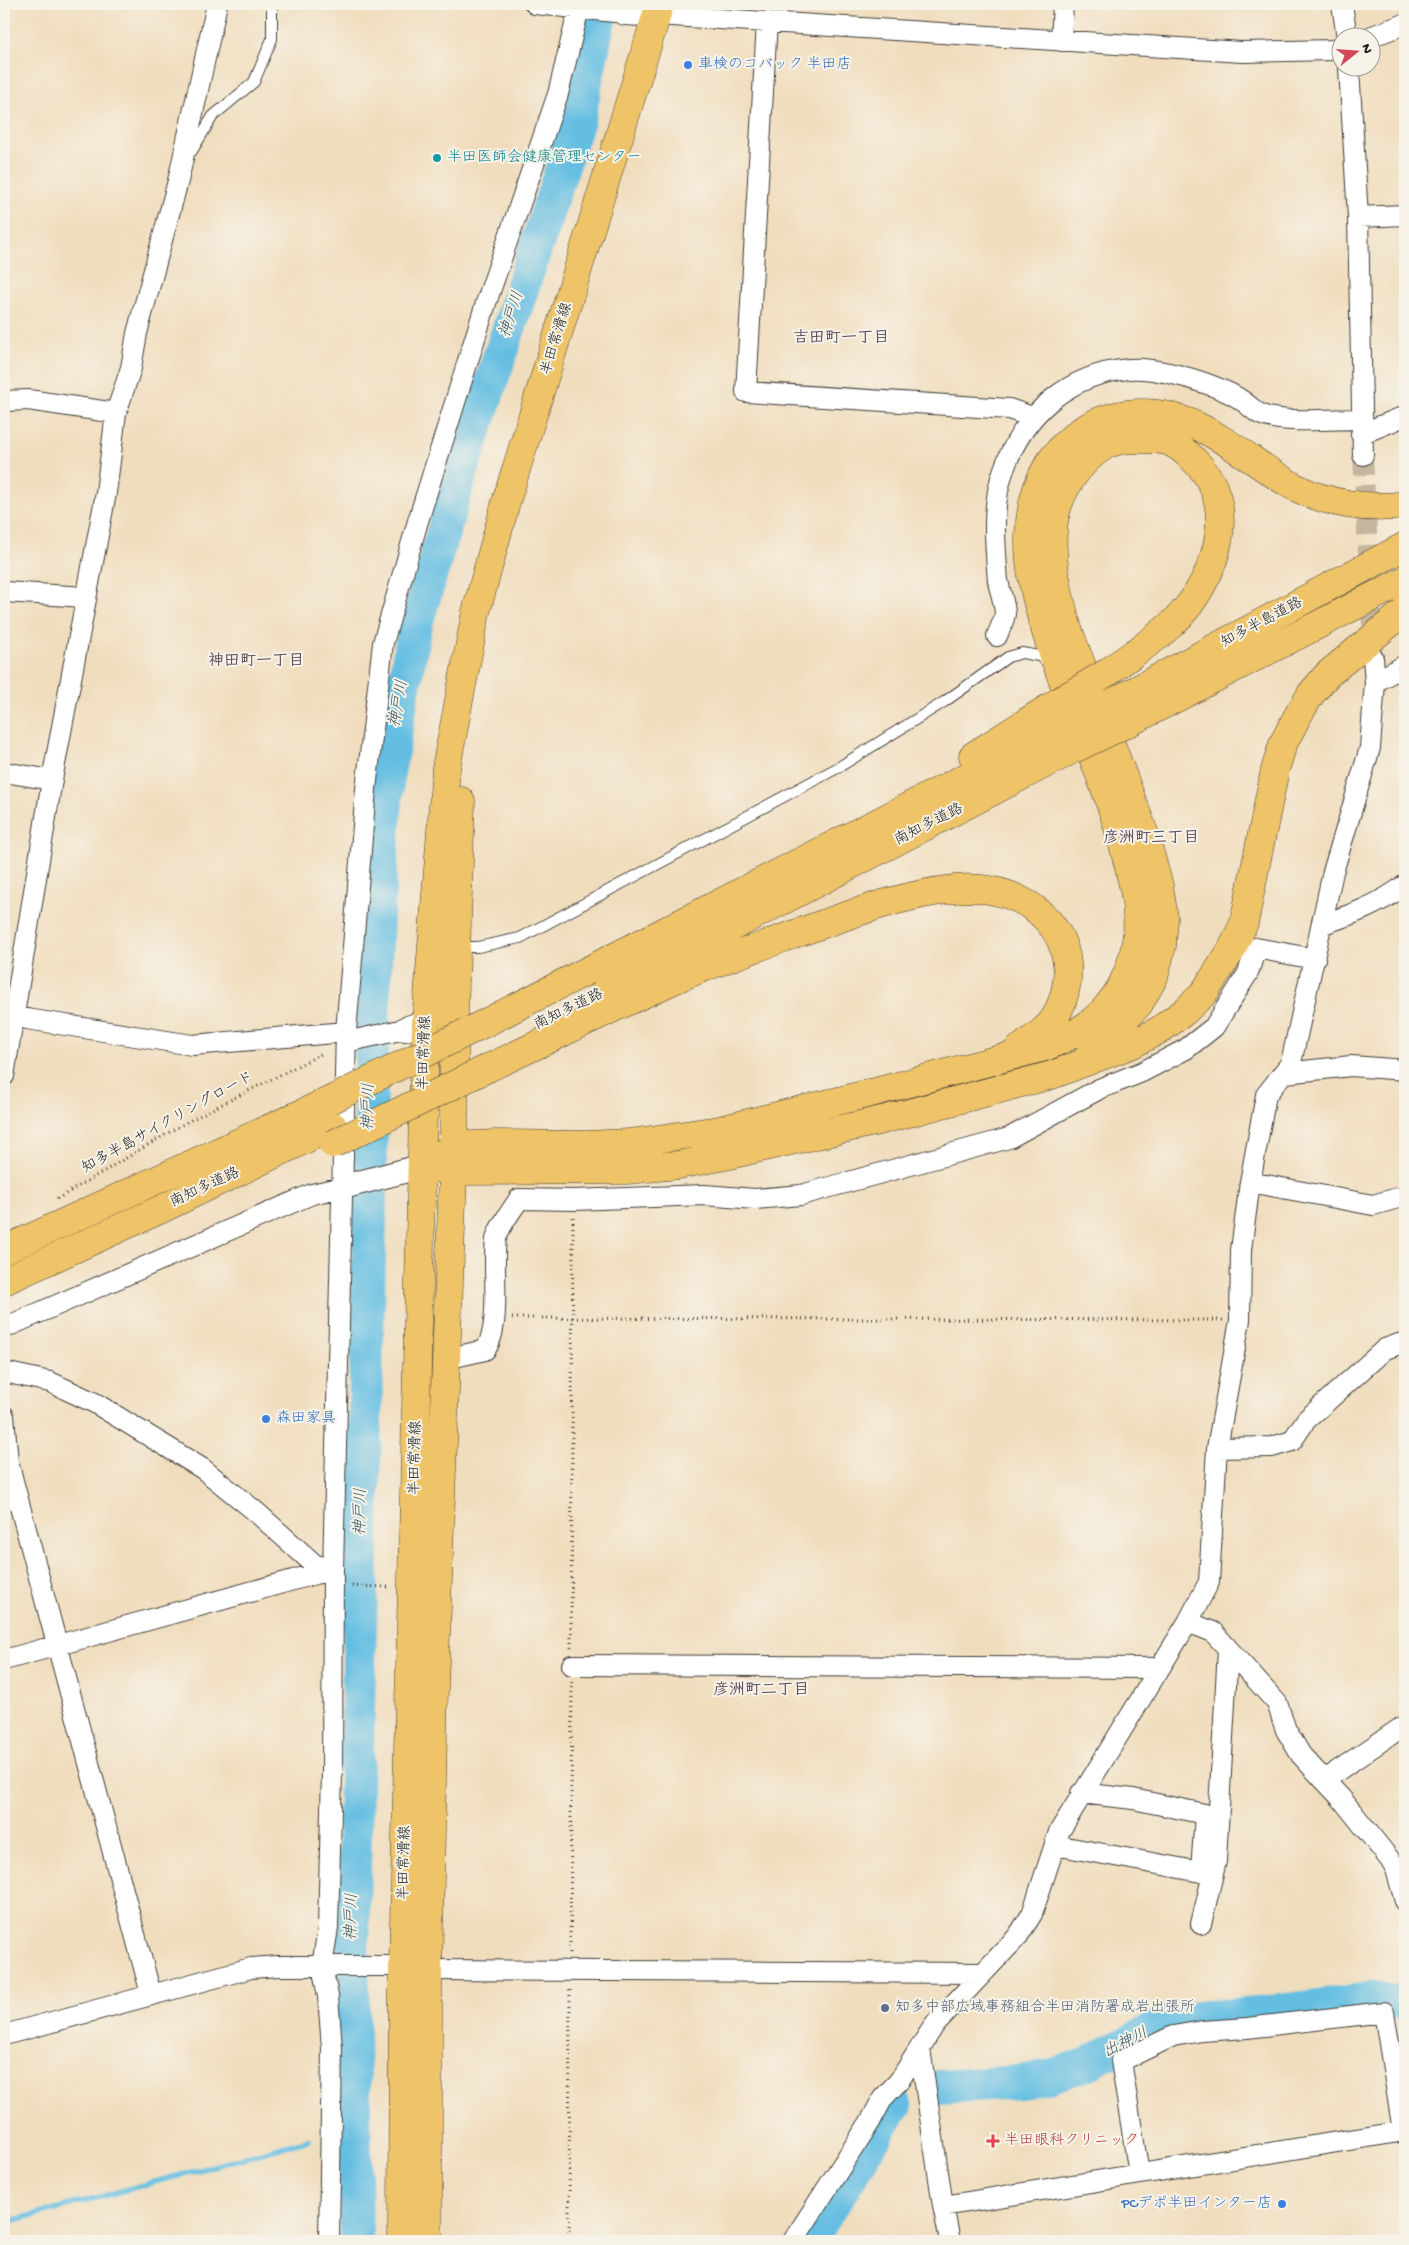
<svg xmlns="http://www.w3.org/2000/svg" width="1409" height="2245" font-family="'Gochi Hand','Klee One',sans-serif">
  <style>
    .lines { fill: none; stroke-linecap: round; stroke-linejoin: round }
    .stream { stroke: #64bee2; stroke-width: 5.5 }
    .river { stroke: #64bee2; stroke-width: 34 }
    .minor-tunnel { stroke: #c6b69d; stroke-width: 20; stroke-dasharray: 20 10; stroke-linecap: butt }
    .service-casing { stroke: #3c3934; stroke-width: 12 }
    .minor-casing { stroke: #3c3934; stroke-width: 22 }
    .tertiary-casing { stroke: #3c3934; stroke-width: 26 }
    .primary-casing { stroke: #3c3934; stroke-width: 29 }
    .motorway-casing { stroke: #3c3934; stroke-width: 29 }
    .path { stroke: #3c3934; stroke-width: 3; stroke-dasharray: 1 4; stroke-linecap: butt }
    .service { stroke: #fff; stroke-width: 10 }
    .minor { stroke: #fff; stroke-width: 20 }
    .tertiary { stroke: #fff; stroke-width: 24 }
    .primary { stroke: #efc469; stroke-width: 28 }
    .motorway { stroke: #efc469; stroke-width: 28 }
    .motorway-bridge-casing { stroke: #3c3934; stroke-width: 29; stroke-linecap: butt }
    .motorway-bridge { stroke: #efc469; stroke-width: 28 }
    .shop-dot { fill: #3f7fe0; stroke: #f7f3e8; stroke-width: 2 }
    .culture-dot { fill: #0f9aa8; stroke: #f7f3e8; stroke-width: 2 }
    .service-dot { fill: #5c6f8a; stroke: #f7f3e8; stroke-width: 2 }
    .health-dot { fill: #e0444e; stroke: #f7f3e8; stroke-width: 2 }
    .labels { text-anchor: middle; dominant-baseline: central; stroke-width: 4; stroke-linejoin: round; paint-order: stroke }
    .shop-label { font-size: 15px; fill: #366cbe; stroke: #f7f3e8; text-anchor: start }
    .culture-label { font-size: 15px; fill: #0d838f; stroke: #f7f3e8; text-anchor: start }
    .street-label { font-size: 15px; fill: #1c1c1c; stroke: #f7f3e8 }
    .service-label { font-size: 15px; fill: #4e5e75; stroke: #f7f3e8; text-anchor: start }
    .health-label { font-size: 15px; fill: #be3a42; stroke: #f7f3e8; text-anchor: start }
    .water-label { font-size: 16px; font-style: italic; fill: #355561; stroke: #f7f3e8 }
    .neighbourhood-label { font-size: 16px; font-weight: bold; fill: #5c4959; stroke: #f7f3e8 }
  </style>
  <rect width="100%" height="100%" fill="#f7f3e8"/>
  <filter id="ink" filterUnits="userSpaceOnUse"><feTurbulence type="fractalNoise" baseFrequency=".02" numOctaves="2"/><feDisplacementMap in="SourceGraphic" scale="10" xChannelSelector="R" yChannelSelector="G"/><feConvolveMatrix kernelMatrix="1 2 1 2 8 2 1 2 1" color-interpolation-filters="sRGB"/></filter>
  <filter id="wash" filterUnits="userSpaceOnUse"><feTurbulence type="fractalNoise" baseFrequency=".0096" numOctaves="4" result="noise"/><feDisplacementMap in="SourceGraphic" scale="20" xChannelSelector="R" yChannelSelector="G"/><feGaussianBlur stdDeviation="1.12" result="paint"/><feColorMatrix in="noise" values="0 0 0 0 0 0 0 0 0 0 0 0 0 0 0 0 0 1.4 0 .05"/><feComposite in="paint" operator="in"/></filter>
  <g filter="url(#wash)">
    <rect width="100%" height="100%" fill="#f0ddbd"/>
    <g class="lines">
      <path class="stream" d="M 4,2223 L 309,2140"/>
      <path class="river" d="M 938,2087 L 1021,2082 L 1051,2076 L 1089,2063 L 1168,2022 L 1205,2017 L 1258,2014 L 1377,1998 L 1405,2003
        M 356,2241 L 352,1955 L 370,1218 L 371,1073 L 377,916 L 388,773 L 414,631 L 458,482 L 578,120 L 602,4
        M 809,2241 L 895,2105"/>
    </g>
  </g>
  <g filter="url(#ink)">
    <g class="lines">
      <path class="minor-tunnel" d="M 1363,455 L 1373,649"/>
      <defs>
        <path id="service" d="M 192,151 L 213,116 L 254,82 L 272,39 L 272,4
          M 457,947 L 478,947 L 520,938 L 839,767 L 944,702 L 1008,657 L 1022,653 L 1039,656 L 1050,664"/>
        <path id="minor" d="M 535,4 L 625,13
          M 1342,4 L 1347,38
          M 657,15 L 1242,52 L 1333,50 L 1342,47
          M 767,21 L 746,392 L 1009,409 L 1032,417
          M 1367,38 L 1405,24
          M 1061,41 L 1063,4
          M 1349,68 L 1358,217 L 1363,455
          M 1358,217 L 1405,215
          M 4,401 L 28,400 L 116,413
          M 1361,434 L 1405,416
          M 4,592 L 86,597
          M 997,636 C 999,630 1004,621 1005,614 C 1005,604 1000,592 998,581 C 995,544 991,504 1004,469 C 1024,413 1069,374 1129,369 C 1152,367 1189,377 1210,385 C 1221,389 1235,395 1244,402 C 1250,406 1256,413 1262,415 C 1286,424 1334,419 1361,419
          M 1375,682 L 1405,665
          M 4,772 L 52,780
          M 1323,924 C 1354,914 1378,905 1405,885
          M 4,1013 L 27,1019 L 192,1045 L 346,1032
          M 346,1042 L 405,1029
          M 1285,1073 L 1351,1066 L 1405,1070
          M 4,1076 L 52,780 L 106,493 L 116,413 L 131,368 L 137,333 L 178,181 L 217,4
          M 1250,1182 L 1373,1205 L 1405,1196
          M 4,1328 L 312,1194 L 343,1187
          M 446,1359 L 485,1350 C 502,1328 492,1268 496,1239 C 498,1228 513,1209 519,1199 L 574,1200 L 704,1195 L 755,1199 L 801,1195 L 1009,1138 L 1099,1089 L 1142,1072 L 1186,1049 L 1214,1027 L 1248,973 L 1256,948 L 1315,959
          M 4,1372 L 50,1382 L 95,1403 L 203,1469 L 255,1511 L 314,1564 L 333,1571
          M 4,1416 L 8,1462 L 151,1994
          M 1217,1448 L 1272,1447 L 1292,1441 L 1306,1420 L 1385,1349 L 1405,1342
          M 1188,1622 L 1213,1632 L 1277,1703 L 1286,1730 L 1301,1755 L 1324,1780 L 1405,1725
          M 4,1660 L 315,1574 L 333,1571
          M 572,1665 L 1160,1668
          M 1324,1780 L 1341,1798 L 1395,1866 L 1405,1901
          M 1055,1845 L 1201,1872 L 1205,1814 L 1133,1799 L 1081,1793
          M 1201,1924 L 1216,1861 L 1228,1649
          M 428,1970 L 983,1973
          M 4,2035 L 251,1968 L 278,1966 L 403,1966
          M 920,2049 L 943,2206 L 950,2241
          M 1139,2174 L 1121,2061 L 1173,2036 L 1202,2031 L 1247,2028 L 1384,2012 L 1403,2131
          M 943,2206 L 1405,2131
          M 329,2241 L 332,2048 L 328,1996 L 322,1966 L 328,1928 L 332,1772 L 333,1571 L 346,1032 L 366,789 L 383,643 L 418,521 L 486,303 L 558,94 L 580,4
          M 793,2241 L 870,2122 L 883,2098 L 899,2081 L 935,2024 L 1018,1936 L 1032,1914 L 1059,1832 L 1188,1622 L 1209,1582 L 1217,1448 L 1240,1320 L 1241,1250 L 1250,1182 L 1266,1095 L 1291,1063 L 1333,872 L 1370,748 L 1375,682 L 1373,658"/>
        <path id="tertiary" d="M 625,13 L 657,15
          M 405,1029 L 426,1022
          M 343,1187 L 423,1166"/>
        <path id="primary" d="M 402,2241 L 403,1966 L 423,1111 L 426,1022 L 446,768 L 476,612 L 506,502 L 660,4
          M 428,2241 L 428,1970 L 434,1686 L 454,1146 L 454,1012 L 461,801"/>
        <path id="motorway" d="M 1119,699 L 1405,546
          M 1126,724 L 1405,580
          M 973,756 L 1058,702
          M 603,994 L 1072,750
          M 489,1021 L 1064,727
          M 1088,1057 L 1139,1004 L 1154,977 L 1162,946 L 1164,918 L 1159,886 L 1145,835 L 1068,629 C 1058,594 1049,558 1054,521 C 1059,491 1080,460 1106,445 C 1117,439 1131,439 1143,439 C 1151,439 1162,439 1170,442 C 1178,446 1187,453 1194,460 C 1240,503 1218,574 1180,616 C 1159,638 1132,654 1108,672
          M 488,1068 C 550,1039 612,1008 674,980 C 718,961 764,945 809,929 C 857,912 905,894 955,889 C 1030,881 1093,939 1057,1014 C 1049,1029 1032,1040 1018,1050
          M 423,1166 L 454,1146 L 495,1144 L 587,1145 L 630,1143 L 719,1130 L 875,1092 L 1045,1047 C 1079,1034 1102,1019 1121,987 C 1130,969 1136,952 1137,932 C 1139,908 1133,883 1127,860 C 1109,785 1073,715 1049,642 C 1038,607 1028,573 1029,535 C 1030,510 1035,486 1048,465 C 1063,443 1083,425 1109,418 C 1184,396 1234,452 1293,486 C 1327,504 1368,510 1405,505
          M 423,1166 L 453,1171 L 627,1170 L 678,1165 L 725,1156 L 882,1120 L 1052,1075 L 1133,1044 L 1161,1029 L 1184,1012 L 1203,994 L 1231,951 L 1244,923 L 1275,770 L 1283,744 L 1297,717 L 1311,694 L 1328,674 L 1405,611
          M 4,1250 L 331,1100
          M 4,1281 L 168,1206 L 333,1126"/>
      </defs>
      <use href="#service" class="service-casing"/>
      <use href="#minor" class="minor-casing"/>
      <use href="#tertiary" class="tertiary-casing"/>
      <use href="#primary" class="primary-casing"/>
      <use href="#motorway" class="motorway-casing"/>
      <path class="path" d="M 57,1199 L 185,1123 L 321,1054
        M 512,1318 L 1223,1320
        M 352,1586 L 389,1587
        M 571,1648 L 573,1217
        M 570,1953 L 572,1682
        M 569,2241 L 570,1989"/>
      <use href="#service" class="service"/>
      <use href="#minor" class="minor"/>
      <use href="#tertiary" class="tertiary"/>
      <use href="#primary" class="primary"/>
      <use href="#motorway" class="motorway"/>
      <defs>
        <path id="motorway-bridge" d="M 1058,702 L 1108,672
          M 1064,727 L 1119,699
          M 1072,750 L 1126,724
          M 331,1100 L 489,1021
          M 333,1144 L 488,1068"/>
      </defs>
      <use href="#motorway-bridge" class="motorway-bridge-casing"/>
      <use href="#motorway-bridge" class="motorway-bridge"/>
    </g>
  </g>
  <g class="shop-dot">
    <circle cx="688" cy="65" r="5"/>
    <circle cx="266" cy="1419" r="5"/>
    <circle cx="1282" cy="2204" r="5"/>
  </g>
  <circle class="culture-dot" cx="437" cy="158" r="5"/>
  <circle class="service-dot" cx="885" cy="2008" r="5"/>
  <path class="health-dot" d="M990.5 2133.5h5v5h5v5h-5v5h-5v-5h-5v-5h5z"/>
  <g class="labels">
    <g class="shop-label">
      <text x="698" y="65">車検のコバック 半田店</text>
      <text x="276" y="1419">森田家具</text>
      <text x="1272" y="2204" text-anchor="end">PCデポ半田インター店</text>
    </g>
    <g class="culture-label">
      <text x="447" y="158">半田医師会健康管理センター</text>
    </g>
    <g class="street-label">
      <text transform="translate(557 339) rotate(-73)">半田常滑線</text>
      <text transform="translate(1262 623) rotate(-28)">知多半島道路</text>
      <text transform="translate(929 825) rotate(-27)">南知多道路</text>
      <text transform="translate(569 1010) rotate(-26)">南知多道路</text>
      <text transform="translate(425 1053) rotate(-88)">半田常滑線</text>
      <text transform="translate(168 1123) rotate(-29)">知多半島サイクリングロード</text>
      <text transform="translate(205 1188) rotate(-25)">南知多道路</text>
      <text transform="translate(416 1458) rotate(-89)">半田常滑線</text>
      <text transform="translate(405 1863) rotate(-89)">半田常滑線</text>
    </g>
    <g class="service-label">
      <text x="895" y="2008">知多中部広域事務組合半田消防署成岩出張所</text>
    </g>
    <g class="health-label">
      <text x="1004" y="2141">半田眼科クリニック</text>
    </g>
    <g class="water-label">
      <text transform="translate(513 315) rotate(-72)">神戸川</text>
      <text transform="translate(400 704) rotate(-80)">神戸川</text>
      <text transform="translate(370 1107) rotate(-89)">神戸川</text>
      <text transform="translate(362 1512) rotate(-89)">神戸川</text>
      <text transform="translate(353 1917) rotate(-89)">神戸川</text>
      <text transform="translate(1126 2044) rotate(-27)">出神川</text>
    </g>
    <g class="neighbourhood-label">
      <text x="841" y="339">吉田町一丁目</text>
      <text x="256" y="662">神田町一丁目</text>
      <text x="1151" y="839">彦洲町三丁目</text>
      <text x="761" y="1691">彦洲町二丁目</text>
    </g>
  </g>
  <rect width="1409" height="2245" fill="none" stroke="#f7f3e8" stroke-width="20"/>
  <g transform="translate(1356 52) rotate(73)"><circle r="24" fill="#f7f3e8" stroke="#9f9d96"/>
  <path d="M0-4L9 19L0 12L-9 19Z" fill="#d1495b"/>
  <text y="-8" font-size="14" font-weight="bold" text-anchor="middle" fill="#1c1c1c">N</text>
  </g>
</svg>
